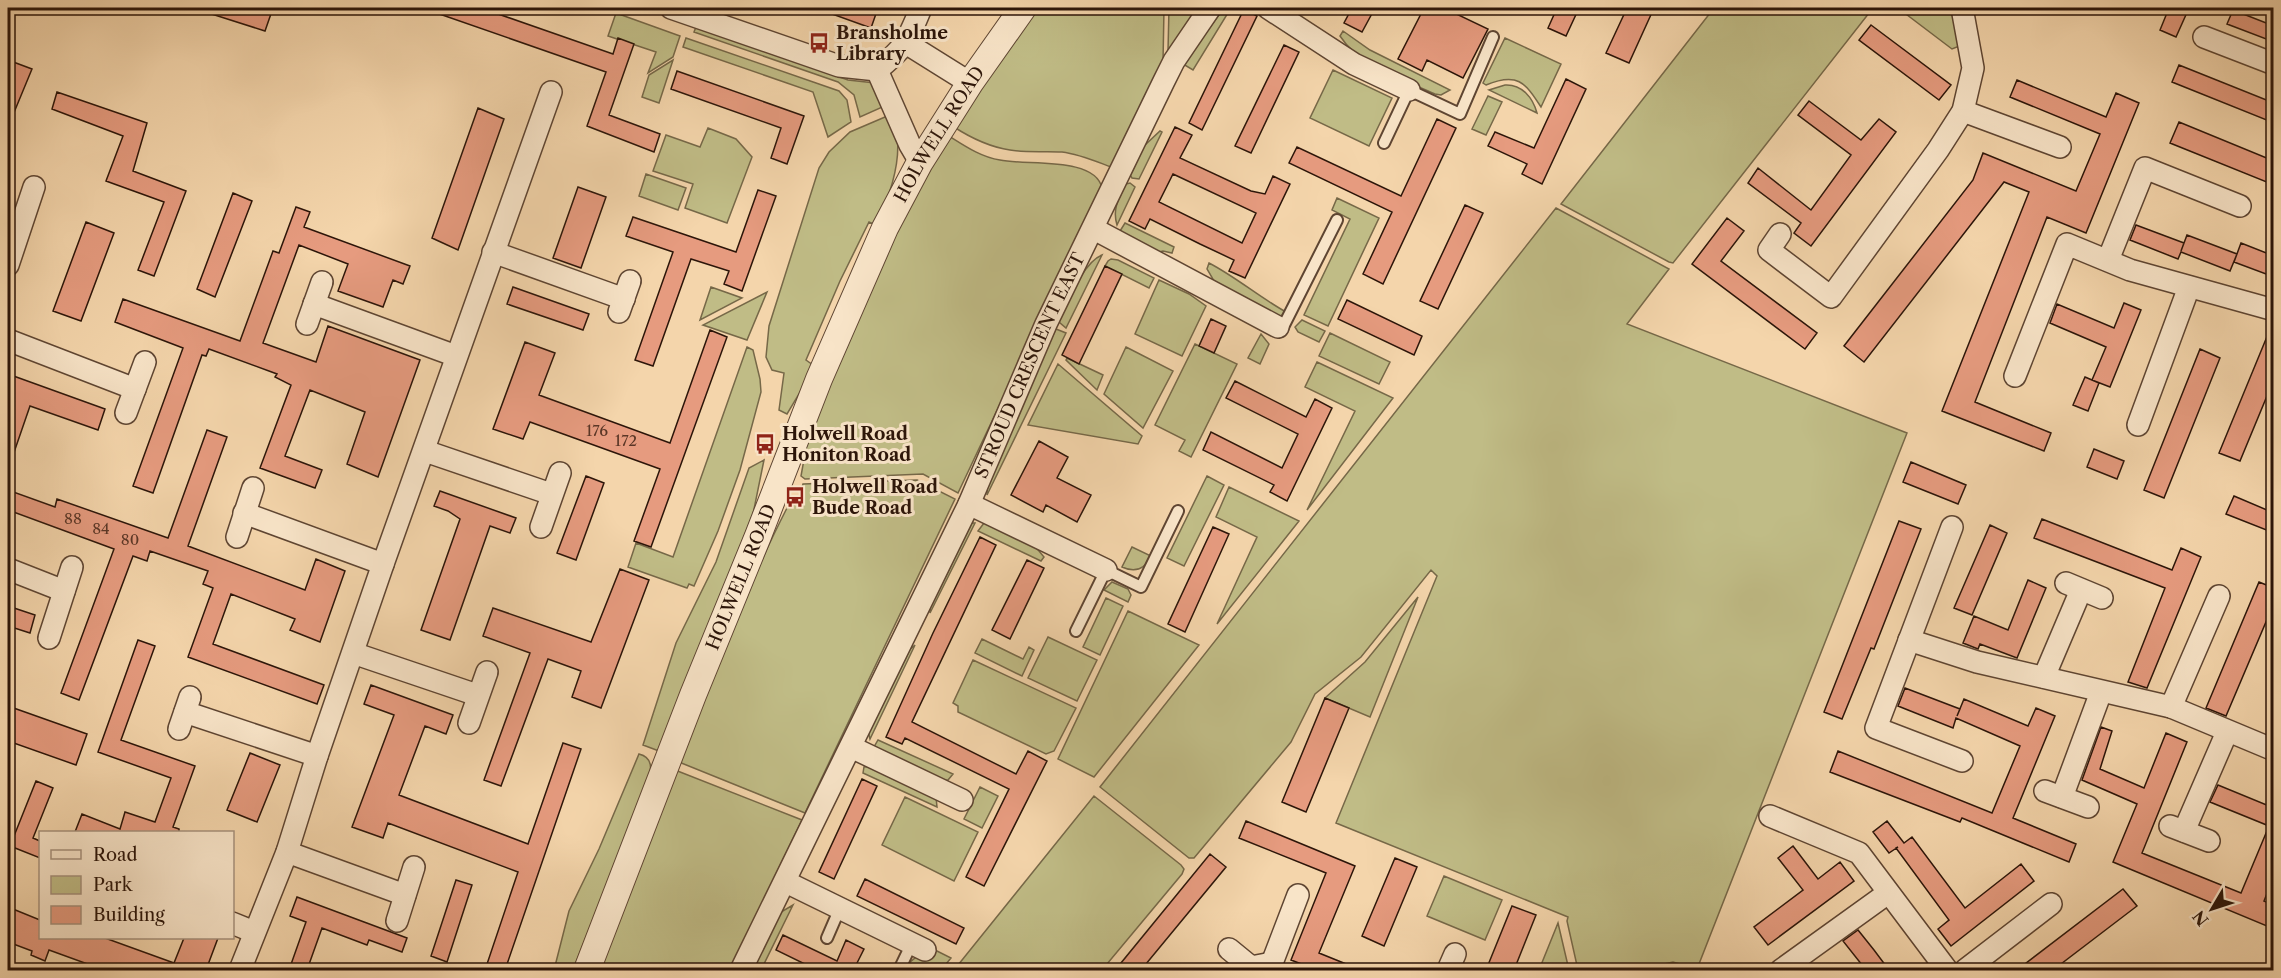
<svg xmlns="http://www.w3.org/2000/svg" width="2281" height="978" font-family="'Libre Caslon Text',serif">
	<rect width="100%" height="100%" fill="#f4d5ab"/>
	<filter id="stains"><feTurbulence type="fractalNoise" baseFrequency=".00333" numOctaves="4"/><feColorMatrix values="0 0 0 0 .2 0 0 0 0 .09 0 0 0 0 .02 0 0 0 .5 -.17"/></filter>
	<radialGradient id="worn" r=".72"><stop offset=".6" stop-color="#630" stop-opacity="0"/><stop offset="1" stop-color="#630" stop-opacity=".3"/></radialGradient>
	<path fill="#c0bc86" stroke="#766848" stroke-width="1.5" d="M 1033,8 L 1164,8 L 1163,62 L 1111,167 C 1095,161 1079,154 1062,152 C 1045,151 1027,153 1010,150 C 990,147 971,138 954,127 Z
		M 1169,8 L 1199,8 L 1168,51 Z
		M 1224,8 L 1231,8 L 1193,70 L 1183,64 Z
		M 1714,8 L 1873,8 L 1673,263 L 1669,262 L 1561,204 Z
		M 1898,8 L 1953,8 L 1962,45 L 1952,49 Z
		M 616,13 L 680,36 L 673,57 L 648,73 L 656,52 L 608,36 Z
		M 696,27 L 848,80 L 875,83 L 887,105 L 860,117 L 854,95 L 838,82 L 694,32 Z
		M 1343,31 L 1370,50 L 1450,90 L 1441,95 L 1435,94 C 1402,79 1360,67 1340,36 Z
		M 686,38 L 839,91 L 847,100 L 851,122 L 828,137 L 813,92 L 683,47 Z
		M 1505,38 L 1561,64 L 1541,107 C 1525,82 1517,72 1486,85 L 1483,83 Z
		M 673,60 L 659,103 L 642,97 L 649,75 Z
		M 1333,70 L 1392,98 L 1369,146 L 1310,118 Z
		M 1505,85 C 1522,84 1533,98 1537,113 L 1489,90 Z
		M 1488,96 L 1502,102 L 1486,135 L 1472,129 Z
		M 892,114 C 906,149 892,192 876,225 L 869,222 L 840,281 L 806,360 L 813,365 L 805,384 L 787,414 L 779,410 L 784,373 L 772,370 L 766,357 L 769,326 L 819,168 L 829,152 L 850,132 Z
		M 708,128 L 736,139 L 752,157 L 727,223 L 685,208 L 693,184 L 653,171 L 666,135 L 700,147 Z
		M 1160,131 L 1162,132 L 1139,179 L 1132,178 L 1130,175 L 1144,146 Z
		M 949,136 C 965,146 981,157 1000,160 C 1026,166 1095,156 1102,188 L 958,493 L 923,474 L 805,479 L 801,476 L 810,426 L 864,298 L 907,212 Z
		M 646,174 L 686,188 L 678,210 L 639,196 Z
		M 1130,183 L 1135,187 L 1117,225 C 1112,209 1119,198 1126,184 Z
		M 1337,198 L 1379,218 L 1328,326 L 1304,315 L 1350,219 L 1332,210 Z
		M 1556,208 L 1669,269 L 1627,324 L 1907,433 L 1697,969 L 1673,962 L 1637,970 L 1578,970 L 1567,921 L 1568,917 L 1336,823 L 1437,576 L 1431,570 L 1361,657 L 1315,694 L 1291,742 L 1194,858 L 1189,858 L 1100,787 Z
		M 1125,223 L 1174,247 L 1172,253 L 1163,251 L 1155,253 L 1120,231 Z
		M 1102,255 L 1066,328 L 1059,322 C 1068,303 1082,263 1102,255 Z
		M 1111,259 L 1118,260 L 1154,278 L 1149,288 L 1105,266 L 1108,261 Z
		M 1209,263 C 1236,277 1259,297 1286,312 L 1277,319 L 1214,281 L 1207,269 Z
		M 1159,280 L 1189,294 L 1206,306 L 1182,356 L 1135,334 Z
		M 711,287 L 742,298 L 700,320 Z
		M 767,292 L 747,340 L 703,325 Z
		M 1302,320 L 1325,331 L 1319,342 L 1298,332 L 1295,327 Z
		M 1056,329 L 1066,333 L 987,495 L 987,471 Z
		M 1330,333 L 1390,362 L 1379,384 L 1319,356 Z
		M 1261,334 L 1269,344 L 1260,364 L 1248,358 Z
		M 1195,344 L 1237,364 L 1191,457 L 1179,451 L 1185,440 L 1155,425 Z
		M 747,347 L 753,350 L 760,379 L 761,392 L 740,470 L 718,531 L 694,586 L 689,584 L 687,588 L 628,567 L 636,543 L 673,557 Z
		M 1126,347 L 1173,371 L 1143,428 L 1104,394 Z
		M 1067,358 L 1103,375 L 1097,390 L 1066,360 Z
		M 1317,362 L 1393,398 L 1307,510 L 1355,411 L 1305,387 Z
		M 1058,364 L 1142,436 L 1138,444 L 1028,425 Z
		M 764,460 L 753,514 L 659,751 L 643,745 L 676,643 L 716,562 L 749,468 Z
		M 1207,476 L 1224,485 L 1184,566 L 1167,558 Z
		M 917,480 L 955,499 L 805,813 L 679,762 C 713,677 745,590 787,508 C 799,506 800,494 803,484 Z
		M 1229,487 L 1299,521 L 1217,624 L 1257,537 L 1216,517 Z
		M 968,523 L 975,523 L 930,613 L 930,604 Z
		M 984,523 L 991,524 L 1034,545 L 1044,557 L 1041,561 L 978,531 Z
		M 1132,547 L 1151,556 C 1145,569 1135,573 1122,567 Z
		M 1112,582 L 1128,589 L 1131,595 L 1128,602 L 1104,590 Z
		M 1418,597 L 1370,717 L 1325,698 L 1365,662 Z
		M 1106,598 L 1123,606 L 1100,655 L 1083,647 Z
		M 1128,611 L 1199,645 L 1094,777 L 1058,759 Z
		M 1048,637 L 1097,660 L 1077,701 L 1028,678 Z
		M 982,639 L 1023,659 L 1029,647 L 1034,650 L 1022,676 L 975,653 Z
		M 915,645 L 870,739 L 868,731 L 909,650 Z
		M 973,660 L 1076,708 L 1054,751 L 1046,754 L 958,712 L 958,706 L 953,703 Z
		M 878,740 L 953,774 L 948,780 L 940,782 L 874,747 Z
		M 639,754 C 659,759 648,780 643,794 L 573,970 L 554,970 L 569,911 L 599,849 Z
		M 871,766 L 936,797 L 937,807 L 863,773 L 864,767 Z
		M 675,770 L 802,820 L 730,970 L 597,970 Z
		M 980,787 L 998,796 L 982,828 L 964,819 Z
		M 1094,796 L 1181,865 L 1184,869 L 1182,874 L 1102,970 L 954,970 Z
		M 905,797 L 978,832 L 954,881 L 882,845 Z
		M 1444,876 L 1502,900 L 1485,940 L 1427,916 Z
		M 793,905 L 761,970 L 758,970 L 756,959 L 781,912 Z
		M 1558,923 L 1569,970 L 1539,970 Z
		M 933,949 L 951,958 L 941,970 L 903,970 C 911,958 920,955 933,949 Z"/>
	<path fill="#e69b7f" stroke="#2c1509" stroke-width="1.5" fill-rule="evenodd" d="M 202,8 L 273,8 L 265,31 L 202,11 Z
		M 429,8 L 481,8 L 613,54 L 618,38 L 634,44 L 609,115 L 660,134 L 654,152 L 587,126 L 606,72 L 428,10 Z
		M 821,8 L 878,8 L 871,28 L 821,10 Z
		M 1352,8 L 1375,8 L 1362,32 L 1344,23 Z
		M 1424,8 L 1444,8 L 1488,29 L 1463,78 L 1427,60 L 1422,71 L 1398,59 Z
		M 1557,8 L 1579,8 L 1566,36 L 1548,28 Z
		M 1627,8 L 1654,8 L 1629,63 L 1606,53 Z
		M 2169,8 L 2189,8 L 2176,37 L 2160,30 Z
		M 1244,9 L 1257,16 L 1202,130 L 1189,123 Z
		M 2233,10 L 2274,26 L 2274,42 L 2227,24 Z
		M 1871,25 L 1951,85 L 1939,100 L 1859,40 Z
		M 1284,45 L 1299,52 L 1251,153 L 1235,146 Z
		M 8,60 L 32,69 L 8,127 Z
		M 2179,65 L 2274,103 L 2274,123 L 2172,82 Z
		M 677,71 L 804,116 L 787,164 L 771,158 L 781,128 L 671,89 Z
		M 1566,79 L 1586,89 L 1542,184 L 1522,174 L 1527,164 L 1488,146 L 1495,132 L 1534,148 Z
		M 2017,80 L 2106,117 L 2116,93 L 2139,103 L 2086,233 L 2047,217 L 1975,402 L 2051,433 L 2044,451 L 1942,411 L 2029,192 L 2004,182 L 1864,362 L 1844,346 L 1973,180 L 1983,153 L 2076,191 L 2100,134 L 2010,97 Z
		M 57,92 L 147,123 L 133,171 L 186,191 L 154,276 L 138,270 L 164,202 L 106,181 L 123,136 L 52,109 Z
		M 1809,101 L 1861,140 L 1879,119 L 1896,132 L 1811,246 L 1794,233 L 1801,223 L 1748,183 L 1758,168 L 1811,210 L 1851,155 L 1798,115 Z
		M 478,108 L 504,119 L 458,250 L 432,238 Z
		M 1437,119 L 1456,128 L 1383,284 L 1363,274 L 1392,212 L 1289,163 L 1297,147 L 1401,196 Z
		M 2179,122 L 2274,161 L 2274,185 L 2170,143 Z
		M 1175,127 L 1192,135 L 1180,158 L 1251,191 L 1265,194 L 1273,176 L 1290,184 L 1245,278 L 1229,271 L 1234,260 L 1200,244 L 1150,219 L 1145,229 L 1129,221 ZM 1173,174 L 1256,213 L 1242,243 L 1159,202 Z
		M 578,187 L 606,197 L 581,268 L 553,258 Z
		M 758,190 L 776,196 L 742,291 L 724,284 L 729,271 L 691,259 L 653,366 L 635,360 L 673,252 L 626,236 L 633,217 L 736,252 Z
		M 233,193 L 252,201 L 215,297 L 197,289 Z
		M 1465,205 L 1483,213 L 1438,309 L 1420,301 Z
		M 296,207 L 310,212 L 304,227 L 410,266 L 403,284 L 393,280 L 383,307 L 338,291 L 348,264 L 299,245 L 263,343 L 316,362 L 328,326 L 420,360 L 378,477 L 347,464 L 365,412 L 310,390 L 285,456 L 322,470 L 315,488 L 260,468 L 291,385 L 275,377 L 277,374 L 209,349 L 206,356 L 202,355 L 153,493 L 133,486 L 183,348 L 115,322 L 123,299 L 240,341 L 273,251 L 279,253 Z
		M 1727,218 L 1744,231 L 1721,261 L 1817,333 L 1805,349 L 1692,264 Z
		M 86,222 L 114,233 L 81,321 L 53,311 Z
		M 2136,225 L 2184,243 L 2181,251 L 2187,235 L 2237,254 L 2230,271 L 2181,252 L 2178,259 L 2130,240 Z
		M 2241,243 L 2274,256 L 2274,277 L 2234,262 Z
		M 1105,266 L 1122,274 L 1079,364 L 1062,355 Z
		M 513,287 L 589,314 L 583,330 L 507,304 Z
		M 1347,300 L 1422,336 L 1414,355 L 1338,319 Z
		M 2124,303 L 2141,310 L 2110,387 L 2092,380 L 2106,347 L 2050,323 L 2057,304 L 2114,328 Z
		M 1211,319 L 1226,326 L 1214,353 L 1199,346 Z
		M 2273,322 L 2274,379 L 2240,461 L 2219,453 Z
		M 710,330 L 727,337 L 651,547 L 634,541 L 660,469 L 530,422 L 523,439 L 493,429 L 525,342 L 555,353 L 539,395 L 670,443 Z
		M 2200,349 L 2220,358 L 2164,498 L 2144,490 Z
		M 8,374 L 105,409 L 98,430 L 30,406 L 10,464 L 8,463 Z
		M 2085,377 L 2099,383 L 2088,411 L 2073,405 Z
		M 1235,381 L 1306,417 L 1315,399 L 1332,408 L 1287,501 L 1270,492 L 1274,485 L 1203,450 L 1211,432 L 1282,468 L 1298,434 L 1226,398 Z
		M 207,430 L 227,437 L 188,546 L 305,590 L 316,559 L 345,571 L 320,642 L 290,630 L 295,619 L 231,594 L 213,644 L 324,685 L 317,704 L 188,657 L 213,588 L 203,584 L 208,571 L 150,551 L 147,561 L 133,556 L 79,700 L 61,693 L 114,549 L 8,510 L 8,490 L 55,507 L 57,499 L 168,538 Z
		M 1039,441 L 1068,457 L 1057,478 L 1091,495 L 1077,522 L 1046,505 L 1043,512 L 1011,495 Z
		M 2094,449 L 2124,461 L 2117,479 L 2087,467 Z
		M 1911,462 L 1966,485 L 1958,504 L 1903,482 Z
		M 586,476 L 604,483 L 576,560 L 557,553 Z
		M 440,491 L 516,518 L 510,533 L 490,526 L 450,640 L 421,630 L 460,519 L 448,511 L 434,506 Z
		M 2234,496 L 2274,513 L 2274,533 L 2226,514 Z
		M 2042,519 L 2172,570 L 2181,548 L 2201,557 L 2147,688 L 2128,682 L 2165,588 L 2034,538 Z
		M 1899,521 L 1921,529 L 1874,649 L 1871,648 L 1842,719 L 1824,712 Z
		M 1990,525 L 2007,533 L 1972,615 L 1954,608 Z
		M 1213,527 L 1229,534 L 1185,632 L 1168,624 Z
		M 980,537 L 996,545 L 912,722 L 1016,774 L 1028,751 L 1047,761 L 984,886 L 966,877 L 1009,789 L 905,738 L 902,744 L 886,737 L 933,633 Z
		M 1027,560 L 1044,568 L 1010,639 L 992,630 Z
		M 620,569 L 649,580 L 601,708 L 572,697 L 581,671 L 548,659 L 501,786 L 484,780 L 530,653 L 483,636 L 493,608 L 591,642 Z
		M 2028,580 L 2046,588 L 2017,658 L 1980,644 L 1978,649 L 1963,643 L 1974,616 L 2008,630 Z
		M 2259,582 L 2274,588 L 2274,603 L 2226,716 L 2206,708 Z
		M 8,606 L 35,615 L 30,633 L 8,626 Z
		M 138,640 L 155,646 L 121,740 L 195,766 L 173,827 L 179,829 L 179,832 L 75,832 L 82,814 L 120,829 L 125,812 L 155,822 L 171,778 L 98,752 Z
		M 371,685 L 453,715 L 446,734 L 425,726 L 399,795 L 528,844 L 563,743 L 581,749 L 505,970 L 485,970 L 518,872 L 388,823 L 383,838 L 352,827 L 394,715 L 364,704 Z
		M 1905,688 L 1960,709 L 1957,716 L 1964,699 L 2028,726 L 2036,708 L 2055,716 L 2013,818 L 2076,844 L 2069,862 L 1962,818 L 1960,822 L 1830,772 L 1838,751 L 1992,813 L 2020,746 L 1956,718 L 1953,728 L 1898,706 Z
		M 1325,698 L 1349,708 L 1306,812 L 1282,802 Z
		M 8,706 L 87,734 L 76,765 L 8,741 Z
		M 2101,727 L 2112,731 L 2100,769 L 2144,788 L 2166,733 L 2187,742 L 2142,853 L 2241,893 L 2269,826 L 2210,802 L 2218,785 L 2274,808 L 2274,876 L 2264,901 L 2274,905 L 2274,929 L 2113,862 L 2137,804 L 2082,780 Z
		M 250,753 L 280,765 L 257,822 L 227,810 Z
		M 862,779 L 877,786 L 834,879 L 819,872 Z
		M 36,781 L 53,788 L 33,838 L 40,841 L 40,858 L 10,846 Z
		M 1246,821 L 1355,866 L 1319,953 L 1361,970 L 1317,970 L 1291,960 L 1326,873 L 1239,838 Z
		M 1887,821 L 1904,843 L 1912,837 L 1965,908 L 2021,864 L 2034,881 L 1951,946 L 1938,929 L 1949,920 L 1896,848 L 1898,847 L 1889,853 L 1873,832 Z
		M 1793,846 L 1818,879 L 1840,862 L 1854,881 L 1768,945 L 1754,927 L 1803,890 L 1778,858 Z
		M 1210,854 L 1226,867 L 1141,970 L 1130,970 L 1121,963 Z
		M 1395,858 L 1417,867 L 1384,946 L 1362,936 Z
		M 865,879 L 964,928 L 956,944 L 857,896 Z
		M 456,880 L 472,885 L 447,962 L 431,956 Z
		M 2123,889 L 2137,906 L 2053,970 L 2017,970 Z
		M 297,897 L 407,938 L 402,952 L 369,940 L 367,945 L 322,928 L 307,970 L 289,970 L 306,922 L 290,916 Z
		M 1512,906 L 1536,915 L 1514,970 L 1486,970 Z
		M 8,907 L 40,920 L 40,938 L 105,938 L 174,963 L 184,938 L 218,938 L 206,970 L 104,970 L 49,950 L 45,961 L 31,955 L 32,951 L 8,942 Z
		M 1858,930 L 1874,950 L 1889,970 L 1866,970 L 1843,941 Z
		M 783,935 L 837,961 L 846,940 L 864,949 L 854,969 L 857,970 L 817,970 L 776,950 Z"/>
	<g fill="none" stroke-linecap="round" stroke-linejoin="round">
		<g stroke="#5e4532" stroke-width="14">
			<path id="service" d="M 1384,143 L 1409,90 L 1460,114 L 1493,37
				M 1282,329 L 1337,220
				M 1076,631 L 1106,570 L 1141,587 L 1178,511
				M 827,938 L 840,908
				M 899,970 L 912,943"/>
		</g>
		<g stroke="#5e4532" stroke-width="24">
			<g id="minor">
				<path d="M 671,8 L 839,66 L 877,70 C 906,47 907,41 921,8"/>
				<path d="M 1268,8 L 1354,64 L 1409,90"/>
				<path d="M 2204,37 L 2274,64"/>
				<path d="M 906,43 L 970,83"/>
				<path d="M 877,70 L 910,145 L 920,162"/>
				<path d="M 1963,111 L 2060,147"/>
				<path d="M 1094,229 L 1278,327"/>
				<path d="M 1780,234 L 1769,250 L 1831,297 L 1938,150 L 1963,111 L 1973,68 L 1962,8"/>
				<path d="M 493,252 L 624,299"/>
				<path d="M 2108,260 L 2145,168 L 2240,206"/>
				<path d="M 8,265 L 34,187"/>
				<path d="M 314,304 L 456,356"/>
				<path d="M 619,312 L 630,281"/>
				<path d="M 307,324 L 322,282"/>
				<path d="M 8,340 L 135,389"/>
				<path d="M 2015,376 L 2067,244 L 2130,270 L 2274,310"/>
				<path d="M 126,413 L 145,362"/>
				<path d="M 2138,425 L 2189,287"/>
				<path d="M 425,451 L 551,494"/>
				<path d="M 969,504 L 1106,570"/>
				<path d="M 244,513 L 383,564"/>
				<path d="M 541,527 L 560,473"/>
				<path d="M 1952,527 L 1876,728 L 1962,761"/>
				<path d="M 237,537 L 253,488"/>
				<path d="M 8,569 L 64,591"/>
				<path d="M 2066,583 L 2102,598"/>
				<path d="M 49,638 L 72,567"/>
				<path d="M 1909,640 L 1977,662 L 2171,707 L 2274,750"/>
				<path d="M 353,653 L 477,695"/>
				<path d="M 2044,677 L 2081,590"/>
				<path d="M 2171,707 L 2219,596"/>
				<path d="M 185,712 L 317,756"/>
				<path d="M 469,723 L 487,672"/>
				<path d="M 179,729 L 190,697"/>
				<path d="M 851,747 L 962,800"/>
				<path d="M 2045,791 L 2088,807"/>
				<path d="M 2062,797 L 2101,692"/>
				<path d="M 1770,816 L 1859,853 L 1947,970"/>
				<path d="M 2170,826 L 2209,841"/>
				<path d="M 2184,831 L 2227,732"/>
				<path d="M 287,852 L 405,895"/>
				<path d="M 786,882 L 925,950"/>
				<path d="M 397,921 L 414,867"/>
				<path d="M 232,923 L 254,932"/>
				<path d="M 1229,949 L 1251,967 L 1272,963"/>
				<path d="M 240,970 L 287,852 L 317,756 L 383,564 L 551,92"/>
				<path id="s1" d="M 741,970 L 969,504 L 1046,324 L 1164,81 L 1174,61 L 1210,8"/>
				<path d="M 1274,970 L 1272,963 L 1298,895"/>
				<path d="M 1448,970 L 1455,954"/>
				<path d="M 1781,970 L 1888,893"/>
				<path d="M 1965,970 L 2051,904"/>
			</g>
		</g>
		<g stroke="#5e4532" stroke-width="28">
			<g id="tertiary">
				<path id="s2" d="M 587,970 L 693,695 L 758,536 L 819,379 L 885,228 L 920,162 L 970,83 L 1023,8"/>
			</g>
		</g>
		<use href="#service" stroke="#f8e4c8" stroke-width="10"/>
		<use href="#minor" stroke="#f8e4c8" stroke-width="21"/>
		<use href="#tertiary" stroke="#f8e4c8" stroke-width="26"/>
	</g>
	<defs>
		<g id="bus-bare" transform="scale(1.62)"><path d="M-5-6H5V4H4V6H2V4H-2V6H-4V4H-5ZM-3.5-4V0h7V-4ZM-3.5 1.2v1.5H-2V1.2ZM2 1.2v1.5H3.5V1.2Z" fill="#8f2418" stroke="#f8e4c8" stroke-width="2.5" paint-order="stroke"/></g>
	</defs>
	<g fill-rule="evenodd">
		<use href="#bus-bare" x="819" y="43"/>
		<use href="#bus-bare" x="765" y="444"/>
		<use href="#bus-bare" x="795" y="497"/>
	</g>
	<g text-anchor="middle" stroke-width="6" stroke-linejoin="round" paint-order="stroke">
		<g font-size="15" fill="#5a3626">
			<text x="597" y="436">176</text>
			<text x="626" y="446">172</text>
			<text x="73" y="524">88</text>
			<text x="101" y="534">84</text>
			<text x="130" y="545">80</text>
		</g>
		<g font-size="18" font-weight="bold" fill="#2c1509" stroke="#f8e4c8" text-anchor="start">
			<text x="836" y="39">Bransholme<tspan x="836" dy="21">Library</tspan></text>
			<text x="782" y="440">Holwell Road<tspan x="782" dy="21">Honiton Road</tspan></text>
			<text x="812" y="493">Holwell Road<tspan x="812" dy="21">Bude Road</tspan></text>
		</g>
		<g font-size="18" fill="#2c1509" stroke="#f8e4c8">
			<text dy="6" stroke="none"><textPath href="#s2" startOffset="908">HOLWELL ROAD</textPath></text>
			<text dy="6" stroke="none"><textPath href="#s1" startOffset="670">STROUD CRESCENT EAST</textPath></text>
			<text dy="6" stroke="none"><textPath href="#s2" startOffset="422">HOLWELL ROAD</textPath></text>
		</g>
	</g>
	<rect width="2281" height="978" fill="none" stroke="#f4d5ab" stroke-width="30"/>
	<rect x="9" y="9" width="2263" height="960" fill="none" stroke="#2c1509" stroke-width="3"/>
	<rect x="15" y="15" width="2251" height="948" fill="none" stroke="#2c1509" stroke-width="1.5"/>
	<rect x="39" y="831" width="195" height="108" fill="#f8e4c8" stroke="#a6917c" stroke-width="1.5"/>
	<rect x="51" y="850" width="30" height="9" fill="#f8e4c8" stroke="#a6917c" stroke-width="1.5"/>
	<text x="93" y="861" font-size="18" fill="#2c1509">Road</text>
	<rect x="51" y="876" width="30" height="18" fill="#c0bc86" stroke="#a6917c" stroke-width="1.5"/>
	<text x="93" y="891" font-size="18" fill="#2c1509">Park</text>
	<rect x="51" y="906" width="30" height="18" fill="#e69b7f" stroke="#a6917c" stroke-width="1.5"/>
	<text x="93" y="921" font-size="18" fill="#2c1509">Building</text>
	<g transform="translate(2212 909) rotate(231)" stroke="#f8e4c8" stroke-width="4.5" paint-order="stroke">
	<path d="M0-4.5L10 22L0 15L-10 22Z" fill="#2c1509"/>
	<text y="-9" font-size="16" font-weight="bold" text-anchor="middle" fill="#2c1509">N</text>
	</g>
	<rect width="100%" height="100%" filter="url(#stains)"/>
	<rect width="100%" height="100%" fill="url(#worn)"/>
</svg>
